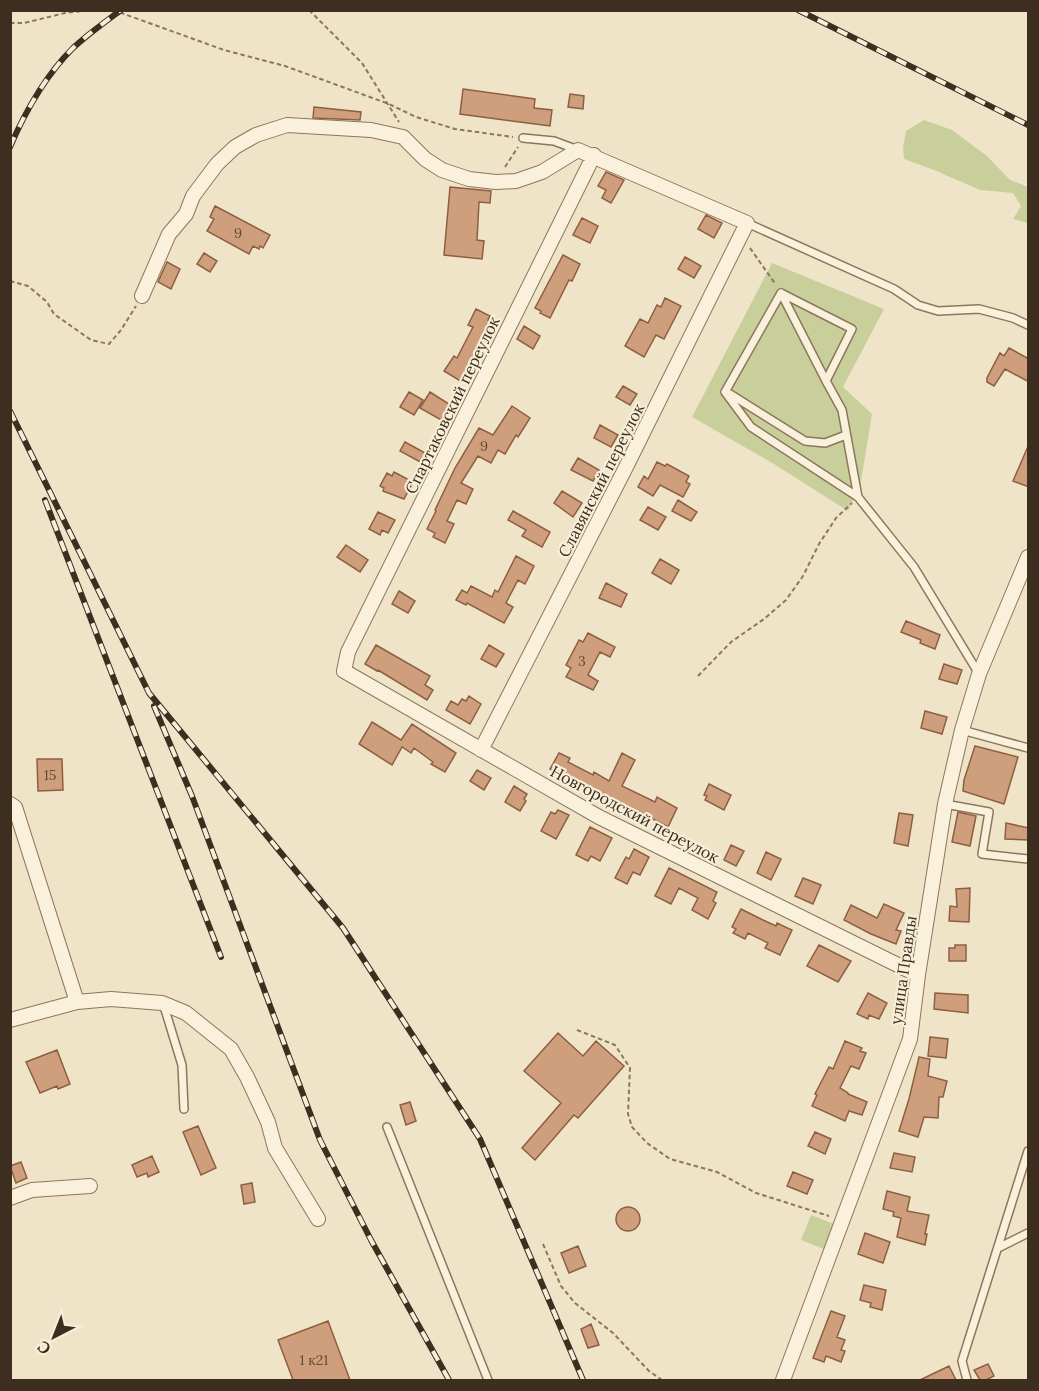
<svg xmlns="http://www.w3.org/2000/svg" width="1039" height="1391" font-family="Lora,serif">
	<rect width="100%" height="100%" fill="#f0e4c8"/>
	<path fill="#c9cf9b" d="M 924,120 L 952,130 L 987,156 L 1010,180 L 1028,187 L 1028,223 L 1013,219 L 1021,206 L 1013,193 L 980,190 L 934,170 L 904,159 L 903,147 L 906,131 Z
		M 772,263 L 884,309 L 843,387 L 872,414 L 861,481 L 848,511 L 774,464 L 692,417 Z
		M 811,1215 L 834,1224 L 824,1249 L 801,1240 Z"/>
	<path fill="#cf9f7d" stroke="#8d5f41" stroke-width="1.5" d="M 463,89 L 535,99 L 534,108 L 552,110 L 550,126 L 460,114 Z
		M 570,94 L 584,96 L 583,109 L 568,107 Z
		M 314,107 L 361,112 L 360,120 L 313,118 Z
		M 606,172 L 624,180 L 611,203 L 602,198 L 606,190 L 598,186 Z
		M 450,187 L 491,191 L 490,203 L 479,202 L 477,240 L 484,241 L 482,259 L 444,255 Z
		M 215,206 L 270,235 L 263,248 L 260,246 L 259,249 L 253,246 L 249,254 L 207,231 L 214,219 L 210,217 Z
		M 706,215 L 722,223 L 714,238 L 698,229 Z
		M 582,218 L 598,226 L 590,243 L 573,235 Z
		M 204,253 L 217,261 L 210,272 L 197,264 Z
		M 563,255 L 580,264 L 572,281 L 569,280 L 550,318 L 540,313 L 541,311 L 535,308 Z
		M 685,257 L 701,266 L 694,278 L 678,269 Z
		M 167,262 L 180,269 L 171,289 L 158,282 Z
		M 665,298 L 681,306 L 664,339 L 656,335 L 644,357 L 625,346 L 640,319 L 648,323 L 657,305 L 661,307 Z
		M 476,309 L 490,316 L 488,320 L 494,323 L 474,362 L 462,382 L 444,371 L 454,356 L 457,358 L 473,327 L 468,325 Z
		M 524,326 L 540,336 L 533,349 L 517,339 Z
		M 1009,348 L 1029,359 L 1029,382 L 1005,369 L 994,386 L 987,382 L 987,378 L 1000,353 L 1004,356 Z
		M 623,386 L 637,394 L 630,405 L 616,397 Z
		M 409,392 L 423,400 L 414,415 L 400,407 Z
		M 430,392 L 452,406 L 443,421 L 420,408 Z
		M 512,406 L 530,418 L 518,437 L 516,435 L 505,454 L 498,450 L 491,463 L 478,456 L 461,483 L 473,489 L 466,504 L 457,500 L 447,521 L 454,524 L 445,543 L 433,537 L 435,533 L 427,529 L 436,511 L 435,510 L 455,468 L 479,428 L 493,435 Z
		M 600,425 L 618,435 L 611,447 L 594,438 Z
		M 405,442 L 427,454 L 422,463 L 400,451 Z
		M 1029,444 L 1029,487 L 1013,481 Z
		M 578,458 L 599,470 L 593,481 L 571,470 Z
		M 657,462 L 665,466 L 667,464 L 689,476 L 686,482 L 690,484 L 683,497 L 660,485 L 653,496 L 638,487 L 644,476 L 648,479 Z
		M 394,472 L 413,482 L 404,499 L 383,491 L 384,488 L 380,486 L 387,473 L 392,476 Z
		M 562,491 L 582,503 L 573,517 L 554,503 Z
		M 678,500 L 697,512 L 691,521 L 672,511 Z
		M 648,507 L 666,517 L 658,530 L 640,520 Z
		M 513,511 L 550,532 L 542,547 L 522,536 L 526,530 L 508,520 Z
		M 378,512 L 395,520 L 388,533 L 382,530 L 380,535 L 369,529 Z
		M 346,545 L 368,560 L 360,572 L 337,557 Z
		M 516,556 L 534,566 L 525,584 L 518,580 L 506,603 L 513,607 L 504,623 L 467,603 L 466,605 L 456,600 L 462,590 L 467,593 L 471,586 L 492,597 L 495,590 L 498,592 Z
		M 660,559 L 679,570 L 671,584 L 652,573 Z
		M 606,583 L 627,594 L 621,607 L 599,598 Z
		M 399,591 L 415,601 L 408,613 L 392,604 Z
		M 906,621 L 940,635 L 935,649 L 920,643 L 921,640 L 901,632 Z
		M 588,633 L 615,647 L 610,657 L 600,652 L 588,675 L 598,681 L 593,690 L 566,677 L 571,668 L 566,665 L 579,640 L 583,642 Z
		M 376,645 L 430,676 L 425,685 L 433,690 L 427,700 L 378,670 L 377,671 L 365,664 Z
		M 489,645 L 504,654 L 496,667 L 481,659 Z
		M 944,664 L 962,670 L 957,684 L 939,679 Z
		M 469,696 L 481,704 L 470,724 L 446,710 L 451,701 L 458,705 L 462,699 L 466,701 Z
		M 925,711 L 947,717 L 942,734 L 921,728 Z
		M 372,722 L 401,740 L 412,724 L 456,753 L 445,772 L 431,764 L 433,762 L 414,748 L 411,753 L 402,747 L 392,765 L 359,744 Z
		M 975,746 L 1018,757 L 1004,804 L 963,791 L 964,780 Z
		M 559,753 L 570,758 L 568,762 L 593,775 L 594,772 L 609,781 L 622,753 L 635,760 L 622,786 L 655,802 L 657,797 L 677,808 L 668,827 L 639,812 L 637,815 L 622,808 L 550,769 Z
		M 37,759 L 62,759 L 63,790 L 38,791 Z
		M 477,770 L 491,778 L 484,790 L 470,781 Z
		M 709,784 L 731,795 L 724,810 L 705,800 L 707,796 L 704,795 Z
		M 514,786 L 527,794 L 524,799 L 526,801 L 520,811 L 505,802 Z
		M 558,810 L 569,815 L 556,839 L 541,831 L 551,812 L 555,814 Z
		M 958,812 L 976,816 L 970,846 L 952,842 Z
		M 899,813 L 913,815 L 908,846 L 894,843 Z
		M 1006,823 L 1029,828 L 1029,840 L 1005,839 Z
		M 590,827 L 612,838 L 600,861 L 591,856 L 588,861 L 576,855 Z
		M 731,845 L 744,851 L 736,866 L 724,860 Z
		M 634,849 L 649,857 L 640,875 L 633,872 L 627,884 L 615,878 L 626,857 L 629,859 Z
		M 766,852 L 781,859 L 771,880 L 757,873 Z
		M 669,868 L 717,892 L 713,901 L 716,903 L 708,919 L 692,910 L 698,898 L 679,888 L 671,904 L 655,896 Z
		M 803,878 L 821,885 L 813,904 L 795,896 Z
		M 970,888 L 969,922 L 949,921 L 950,906 L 957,907 L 956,889 Z
		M 884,904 L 904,913 L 896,930 L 901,931 L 896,944 L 871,934 L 844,920 L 851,905 L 877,918 Z
		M 741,909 L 763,920 L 776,926 L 777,923 L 792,930 L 780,955 L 765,948 L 768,943 L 748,933 L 745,939 L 733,933 L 736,929 L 732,927 Z
		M 819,945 L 851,961 L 838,982 L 807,966 Z
		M 955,945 L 966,945 L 966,961 L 949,961 L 949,948 L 955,948 Z
		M 868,993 L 887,1003 L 879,1019 L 869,1015 L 868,1019 L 857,1014 Z
		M 935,993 L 968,995 L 968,1013 L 934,1009 Z
		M 558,1033 L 583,1056 L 596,1041 L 624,1066 L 578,1118 L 574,1115 L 535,1160 L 522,1148 L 561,1103 L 524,1071 Z
		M 930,1037 L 948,1039 L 946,1058 L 928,1056 Z
		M 845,1041 L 862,1048 L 860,1051 L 866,1053 L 859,1069 L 851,1066 L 840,1088 L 848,1093 L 848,1094 L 867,1102 L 862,1115 L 849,1111 L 845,1121 L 812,1106 L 817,1095 L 815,1094 L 829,1067 L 833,1069 Z
		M 57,1050 L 70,1084 L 58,1089 L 57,1086 L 40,1093 L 26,1062 Z
		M 919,1057 L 930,1059 L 928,1076 L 947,1081 L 943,1097 L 939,1097 L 938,1118 L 924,1117 L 918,1137 L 899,1131 L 909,1099 Z
		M 410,1102 L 416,1121 L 406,1125 L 400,1105 Z
		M 198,1126 L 216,1168 L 201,1175 L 183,1132 Z
		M 815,1132 L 831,1139 L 825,1154 L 808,1146 Z
		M 894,1153 L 915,1157 L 912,1172 L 890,1168 Z
		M 152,1156 L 159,1172 L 148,1177 L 147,1173 L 137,1177 L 132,1165 Z
		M 21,1162 L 27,1178 L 16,1183 L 10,1166 Z
		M 793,1172 L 813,1180 L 807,1194 L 787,1186 Z
		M 252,1183 L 255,1202 L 244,1204 L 241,1185 Z
		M 887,1191 L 910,1197 L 907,1211 L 929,1215 L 925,1234 L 927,1234 L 925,1245 L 897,1237 L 901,1218 L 893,1216 L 894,1212 L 883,1209 Z
		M616 1219a12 12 0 1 1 24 0a12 12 0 1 1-24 0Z
		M 865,1233 L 890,1242 L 883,1263 L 858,1254 Z
		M 578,1246 L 586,1266 L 569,1273 L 561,1253 Z
		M 864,1285 L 886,1290 L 882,1310 L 870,1307 L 871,1303 L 860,1300 Z
		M 831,1311 L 845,1316 L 837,1337 L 845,1340 L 841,1350 L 845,1351 L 841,1362 L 826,1356 L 824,1362 L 813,1358 Z
		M 328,1321 L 350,1380 L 293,1380 L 278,1340 Z
		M 591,1324 L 599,1345 L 588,1348 L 581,1329 Z
		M 988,1364 L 994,1376 L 986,1380 L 980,1380 L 974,1370 Z
		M 949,1366 L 956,1380 L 920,1380 Z"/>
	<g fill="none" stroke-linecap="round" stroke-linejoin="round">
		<g stroke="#8d765c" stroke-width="10">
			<path id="lane" d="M 523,138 L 554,141 L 578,150
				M 747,223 L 894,289 L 918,305 L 938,311 L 979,309 L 1013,318 L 1028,325
				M 781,293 L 826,381
				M 725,392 L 751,427 L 858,497 L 914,567 L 979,674
				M 725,392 L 781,293 L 852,329 L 826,381 L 842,410 L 858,497
				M 730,394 L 805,441 L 825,443 L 846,435
				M 962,730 L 1028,748
				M 945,804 L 989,812 L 982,854 L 1028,859
				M 163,1003 L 182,1065 L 184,1109
				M 387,1127 L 488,1380
				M 998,1248 L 1028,1233
				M 967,1380 L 962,1361 L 1028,1151"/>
		</g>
		<g stroke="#8d765c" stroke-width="16">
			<path id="street" d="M 594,155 L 348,652 L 344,671 L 599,817 L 918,975
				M 142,296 L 169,234 L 186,214 L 193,196 L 217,164 L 235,147 L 256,135 L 287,125 L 371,130 L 403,137 L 425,159 L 442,170 L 469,179 L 496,182 L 516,181 L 542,172 L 578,150 L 747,223 L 625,469 L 481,750
				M 10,804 L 15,807 L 77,1002
				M 10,1020 L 77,1002 L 111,999 L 162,1003 L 186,1013 L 231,1049 L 247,1077 L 268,1122 L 275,1148 L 318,1219
				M 10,1198 L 32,1190 L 90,1186
				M 783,1380 L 910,1039 L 918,975 L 945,804 L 962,730 L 979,674 L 1028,557"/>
		</g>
		<path stroke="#8d765c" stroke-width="2" stroke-dasharray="4.5 3" stroke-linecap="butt" d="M 113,10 L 224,50 L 285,66 L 389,104 L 416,117 L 455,129 L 513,137
			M 309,10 L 362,63 L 399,122
			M 10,23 L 24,23 L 65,13 L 93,10
			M 505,167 L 518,147
			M 750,248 L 776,285
			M 10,281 L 28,286 L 47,302 L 54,314 L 91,340 L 109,344 L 121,330 L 136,306
			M 698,676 L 731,642 L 764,619 L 786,600 L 803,576 L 819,544 L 836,518 L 852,503
			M 577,1030 L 615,1045 L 630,1068 L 628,1114 L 632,1127 L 647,1143 L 670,1159 L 717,1172 L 756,1193 L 829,1216
			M 543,1244 L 561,1286 L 575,1303 L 613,1333 L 649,1371 L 662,1380"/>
		<use href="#lane" stroke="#faf1dc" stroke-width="7"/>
		<use href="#street" stroke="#faf1dc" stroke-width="14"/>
		<g stroke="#3d2e20" stroke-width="6">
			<path id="rail" d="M 798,10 L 1028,125
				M 10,147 C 25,112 46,75 73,48 C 88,34 105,22 121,10
				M 10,411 L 149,693 L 343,928 L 480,1139 L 583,1380
				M 45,500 L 221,957
				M 154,706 L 192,796 L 320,1140 L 371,1240 L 449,1380"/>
		</g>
		<use href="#rail" stroke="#f7eed8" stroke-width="4" stroke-dasharray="11" stroke-linecap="butt"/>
	</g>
	<g text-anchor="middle" stroke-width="4.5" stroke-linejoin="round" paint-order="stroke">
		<g font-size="14" fill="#624a37">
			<text x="238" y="238">9</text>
			<text x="484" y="451">9</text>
			<text x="582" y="666">3</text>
			<text x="50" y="780">15</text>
			<text x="314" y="1365">1 к21</text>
		</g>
		<g font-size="16" fill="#3d2e20" stroke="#f7eed8">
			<text transform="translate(452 405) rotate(-64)" y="6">Спартаковский переулок</text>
			<text transform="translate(601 480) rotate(-63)" y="6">Славянский переулок</text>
			<text transform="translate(635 814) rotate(28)" y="6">Новгородский переулок</text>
			<text transform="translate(903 970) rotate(-82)" y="6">улица Правды</text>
		</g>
	</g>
	<rect width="1039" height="1391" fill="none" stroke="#3d2e20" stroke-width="24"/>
	<g transform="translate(54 1337) rotate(222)" stroke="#f7eed8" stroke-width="4.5" paint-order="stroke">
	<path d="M0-4.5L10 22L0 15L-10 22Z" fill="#3d2e20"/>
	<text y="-9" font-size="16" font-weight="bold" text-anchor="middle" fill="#3d2e20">С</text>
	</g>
</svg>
